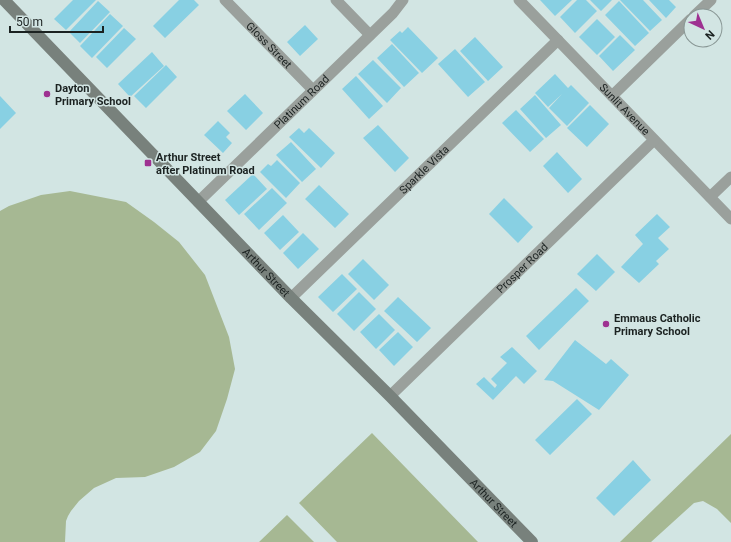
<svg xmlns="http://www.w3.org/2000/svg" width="731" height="542" font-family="Roboto,sans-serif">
	<rect width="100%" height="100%" fill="#d2e5e3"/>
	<path fill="#a6b893" d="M 70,191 L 126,202 L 154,222 L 179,242 L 205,275 L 229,337 L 235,369 L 227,399 L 216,431 L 200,452 L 174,467 L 145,477 L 116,478 L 94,488 L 79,501 L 71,511 L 68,516 L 66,521 L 65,542 L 0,542 L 0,211 L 9,206 L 41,195 Z
		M 372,433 L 478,542 L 337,542 L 299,503 Z
		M 731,434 L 731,523 L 717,509 L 703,501 L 694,503 L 651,542 L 620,542 Z
		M 287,515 L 314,542 L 259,542 Z"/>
	<path fill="#88d0e3" d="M 73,0 L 96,0 L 66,30 L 54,19 Z
		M 179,0 L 194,0 L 199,5 L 165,38 L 153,26 Z
		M 540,0 L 572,0 L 555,16 Z
		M 577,0 L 586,0 L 597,11 L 575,33 L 560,17 Z
		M 590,0 L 612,0 L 601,11 Z
		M 620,0 L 643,0 L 662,20 L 650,31 Z
		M 649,0 L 669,0 L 676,7 L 666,18 Z
		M 98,1 L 110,12 L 80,43 L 69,32 Z
		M 619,1 L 649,33 L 635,46 L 605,15 Z
		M 110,14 L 123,26 L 92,58 L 80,46 Z
		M 597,19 L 615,37 L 597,55 L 579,37 Z
		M 305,25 L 318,39 L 300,56 L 287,42 Z
		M 408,27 L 438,58 L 422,73 L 390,40 L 400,31 L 402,33 Z
		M 124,28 L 136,39 L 107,68 L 96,57 Z
		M 620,35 L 635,50 L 613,71 L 599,56 Z
		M 475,37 L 503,67 L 488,81 L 460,51 Z
		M 392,44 L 419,73 L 404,87 L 377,58 Z
		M 455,49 L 485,82 L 468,97 L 438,64 Z
		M 152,52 L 164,66 L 130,97 L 118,84 Z
		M 373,60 L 401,88 L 387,103 L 358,74 Z
		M 166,65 L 177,77 L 146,108 L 134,96 Z
		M 555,74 L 568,88 L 571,85 L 589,103 L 567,126 L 549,108 L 562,94 L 548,107 L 535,93 Z
		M 356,76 L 383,106 L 369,119 L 342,89 Z
		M 245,94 L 263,113 L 246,130 L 227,111 Z
		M 535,95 L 561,125 L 546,138 L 520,109 Z
		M 0,96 L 16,113 L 0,129 Z
		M 590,105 L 609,124 L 587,147 L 567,128 Z
		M 516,110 L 544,139 L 530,152 L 502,123 Z
		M 218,121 L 230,133 L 226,137 L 232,143 L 223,153 L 204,135 Z
		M 378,125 L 409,158 L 395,172 L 363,138 Z
		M 299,128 L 304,133 L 309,128 L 335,153 L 321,168 L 289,137 Z
		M 291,142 L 316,169 L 302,182 L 276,155 Z
		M 557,152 L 582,179 L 568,193 L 543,166 Z
		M 277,160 L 300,183 L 286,198 L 260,172 L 268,164 L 271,166 Z
		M 253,174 L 267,189 L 239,215 L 225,200 Z
		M 319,185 L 349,214 L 335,228 L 305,199 Z
		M 272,188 L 287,203 L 259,230 L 244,214 Z
		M 504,198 L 533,227 L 518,243 L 489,214 Z
		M 657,214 L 670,227 L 658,238 L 669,249 L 656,261 L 659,264 L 639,283 L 621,267 L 643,244 L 635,235 Z
		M 283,215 L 299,232 L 280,250 L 264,233 Z
		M 303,233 L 319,249 L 298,269 L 283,253 Z
		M 597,254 L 615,272 L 596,291 L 577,274 Z
		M 363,259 L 389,285 L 374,300 L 348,274 Z
		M 342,274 L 357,289 L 333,312 L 318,297 Z
		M 576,288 L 589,301 L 539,350 L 526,336 Z
		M 359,292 L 376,309 L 354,331 L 337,314 Z
		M 398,297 L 431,328 L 417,342 L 384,311 Z
		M 379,314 L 395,330 L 376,349 L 360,332 Z
		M 398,332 L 413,347 L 394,366 L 379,350 Z
		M 575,340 L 606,364 L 611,359 L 629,375 L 599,410 L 553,381 L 544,380 Z
		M 512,347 L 537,371 L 524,384 L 516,376 L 493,400 L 476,384 L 484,377 L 495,388 L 497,385 L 491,379 L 507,363 L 500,357 Z
		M 577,399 L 592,414 L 550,455 L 535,440 Z
		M 633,460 L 651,480 L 614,516 L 596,498 Z"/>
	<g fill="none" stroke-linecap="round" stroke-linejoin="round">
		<g stroke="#9aa09c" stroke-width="11">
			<path id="s1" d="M 225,0 L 313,90"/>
			<path d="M 336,0 L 370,35"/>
			<path id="s2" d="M 519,0 L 731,219"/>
			<path d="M 694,16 L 711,0"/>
			<path d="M 612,96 L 691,19"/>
			<path d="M 710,197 L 731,177"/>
			<path id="s3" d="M 198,202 L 393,13 L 403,0"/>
			<path id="s4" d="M 291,298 L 558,40"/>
			<path id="s5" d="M 390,396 L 654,140"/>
		</g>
		<path stroke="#78817c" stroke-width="12" id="s6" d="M 4,0 L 291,298 L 390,396 L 532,542"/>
	</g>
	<g fill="#9e3191" stroke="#d2e5e3" stroke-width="1.5">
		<circle cx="47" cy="94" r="4"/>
		<rect x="144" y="159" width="8" height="8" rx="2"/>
		<circle cx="606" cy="324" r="4"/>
	</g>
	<g text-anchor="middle" stroke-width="3" stroke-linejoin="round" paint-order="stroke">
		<g font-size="11" fill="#1b2221" stroke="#d2e5e3">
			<text dy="4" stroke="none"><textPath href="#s1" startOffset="63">Gloss Street</textPath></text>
			<text dy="4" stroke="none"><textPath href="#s3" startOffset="144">Platinum Road</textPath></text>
			<text dy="4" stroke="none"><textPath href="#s2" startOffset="152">Sunlit Avenue</textPath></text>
			<text dy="4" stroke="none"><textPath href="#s4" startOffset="185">Sparkle Vista</textPath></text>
			<text dy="4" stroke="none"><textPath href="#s5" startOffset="184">Prosper Road</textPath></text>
			<text dy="4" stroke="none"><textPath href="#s6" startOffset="378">Arthur Street</textPath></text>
			<text dy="4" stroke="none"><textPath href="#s6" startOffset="702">Arthur Street</textPath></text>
		</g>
		<g font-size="11" font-weight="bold" fill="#1b2221" stroke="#d2e5e3" text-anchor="start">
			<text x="55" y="92">Dayton<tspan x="55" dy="13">Primary School</tspan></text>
			<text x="156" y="161">Arthur Street<tspan x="156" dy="13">after Platinum Road</tspan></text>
			<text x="614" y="322">Emmaus Catholic<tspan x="614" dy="13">Primary School</tspan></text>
		</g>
	</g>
	<g transform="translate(703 28) rotate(136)"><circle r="19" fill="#d2e5e3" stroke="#899795"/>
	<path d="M0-3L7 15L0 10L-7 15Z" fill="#9e3191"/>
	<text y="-6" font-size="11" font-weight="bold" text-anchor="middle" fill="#1b2221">N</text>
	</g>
	<path d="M10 26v6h93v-6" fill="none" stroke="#1b2221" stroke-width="2"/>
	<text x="16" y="26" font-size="12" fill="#1b2221" stroke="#d2e5e3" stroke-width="3" paint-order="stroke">50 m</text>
</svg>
